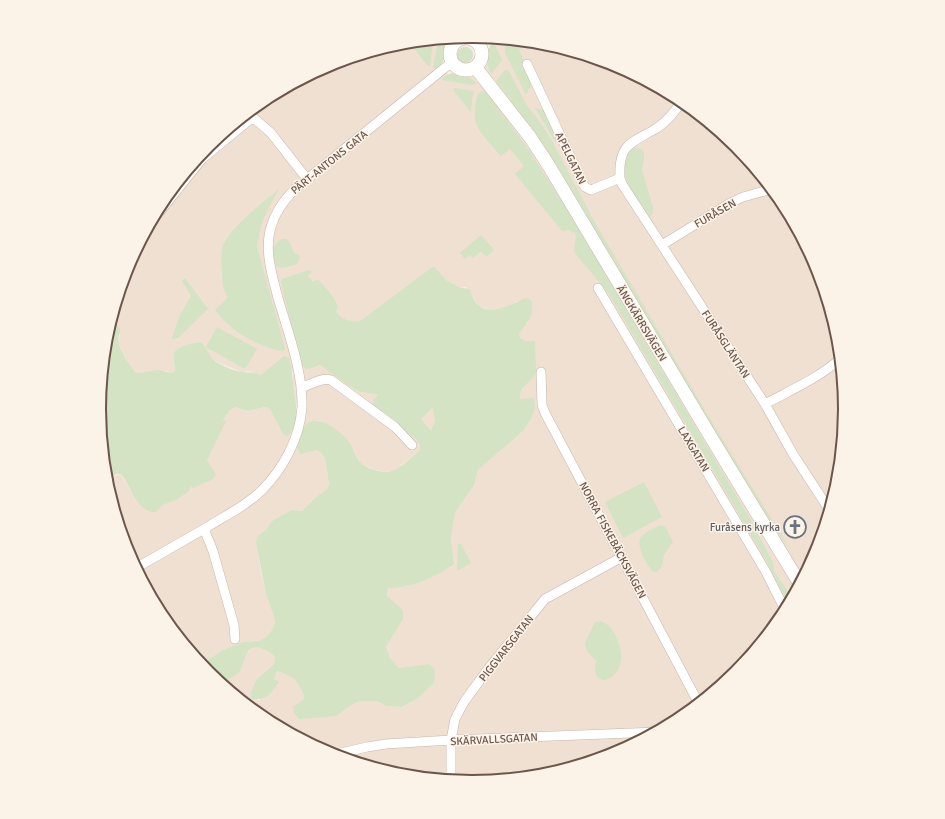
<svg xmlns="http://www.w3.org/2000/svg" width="945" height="819" font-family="Signika,sans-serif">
	<rect width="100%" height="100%" fill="#f8eee3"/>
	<path fill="#efe0d2" d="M 439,39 L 441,42 L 437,60 L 449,75 L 467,73 L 474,75 L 530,146 L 798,590 L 783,617 L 736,674 L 680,720 L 615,755 L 545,776 L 472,783 L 399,776 L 329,754 L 265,720 L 220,683 L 234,676 L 239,671 L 246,654 L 252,648 L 258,647 L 272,652 L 275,657 L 274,664 L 256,680 L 250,695 L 252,699 L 259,700 L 278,682 L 274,679 L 277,671 L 292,676 L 297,680 L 304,696 L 303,700 L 314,717 L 324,717 L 344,711 L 352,705 L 360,701 L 377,701 L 386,706 L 402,707 L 418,698 L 434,683 L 429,664 L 399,668 L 390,658 L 386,647 L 403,619 L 387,596 L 388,588 L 402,587 L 414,583 L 448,569 L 454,564 L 451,538 L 455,513 L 474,485 L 478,470 L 523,431 L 531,419 L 520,399 L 521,390 L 528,382 L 526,341 L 520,338 L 519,334 L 524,326 L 529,322 L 517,301 L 511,305 L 503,308 L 492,310 L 486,309 L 477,305 L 472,294 L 466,287 L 459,287 L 446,280 L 435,267 L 432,267 L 360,321 L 350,322 L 341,318 L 336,312 L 313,368 L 319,365 L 323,366 L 328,371 L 336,375 L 355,389 L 378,395 L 397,382 L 411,378 L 422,385 L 431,397 L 435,415 L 435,421 L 430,436 L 420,450 L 394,471 L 386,472 L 375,470 L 362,464 L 356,458 L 354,451 L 350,444 L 344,436 L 330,425 L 317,420 L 305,454 L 311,451 L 317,450 L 321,453 L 325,458 L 329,484 L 327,489 L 316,497 L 302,511 L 292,510 L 284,514 L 272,521 L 266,529 L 261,533 L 256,543 L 261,572 L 266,594 L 274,617 L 275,623 L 272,630 L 266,637 L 259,641 L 243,642 L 221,651 L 205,662 L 200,663 L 162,617 L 127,552 L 106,478 L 121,474 L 130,490 L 158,509 L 161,505 L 191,485 L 223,420 L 230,410 L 235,407 L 248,411 L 265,407 L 269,408 L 283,434 L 296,418 L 297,408 L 293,383 L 293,372 L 281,358 L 261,375 L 249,371 L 242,372 L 217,362 L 210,357 L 204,345 L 201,342 L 195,342 L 181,348 L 173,356 L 175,370 L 172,373 L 165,371 L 139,373 L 135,372 L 125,358 L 118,341 L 120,336 L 113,316 L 128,266 L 162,202 L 209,145 L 265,99 L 330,64 L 400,43 Z
		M 501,39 L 546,43 L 616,65 L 680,99 L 737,146 L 783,202 L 818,267 L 839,337 L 846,410 L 839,483 L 817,553 L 803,580 L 486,73 L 482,65 L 488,49 Z"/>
	<path fill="#d3e3c3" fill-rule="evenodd" d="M 440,39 L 442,39 C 448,51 446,61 436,70 L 433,67 L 438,42 Z
		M 433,40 L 430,66 L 428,66 L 411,45 L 416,42 Z
		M 509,40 L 516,40 L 524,62 L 522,63 L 527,72 L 531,85 L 526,95 L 505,53 L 505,46 Z
		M 493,41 L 502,60 L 491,74 C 485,62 486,52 493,41 Z
		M457 55a8 8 0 1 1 16 0a8 8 0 1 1-16 0Z
		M 505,70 L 509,71 L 526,104 L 540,122 L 551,139 L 593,219 L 709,417 L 790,549 L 769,522 L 607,253 L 571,189 L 547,150 L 496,81 Z
		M 452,73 L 466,75 L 477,83 L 472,85 L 442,80 L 443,77 Z
		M 454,88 L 474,91 L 472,99 L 471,112 L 453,90 Z
		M 484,90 L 524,143 L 577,224 L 643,338 L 749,517 L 773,562 L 774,571 L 793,599 L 789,606 L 767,562 L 609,294 L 575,253 C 573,246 577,240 575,233 L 568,230 L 562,231 L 515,174 L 524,166 L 510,149 L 501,156 C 496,150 479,132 477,126 C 473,117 475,102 478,94 Z
		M 535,108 L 545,111 L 559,141 L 556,142 L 554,140 Z
		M 634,148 L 641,149 L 644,152 L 644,161 L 642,170 L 653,207 L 653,212 L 650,218 C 637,201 611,168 634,148 Z
		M 279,189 L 266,213 L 261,226 L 257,246 L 285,349 L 282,351 C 258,347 229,330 215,310 L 228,297 C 221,286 223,283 222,270 C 221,266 221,253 222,249 C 226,230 264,202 279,189 Z
		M 481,235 L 494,250 L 486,257 L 481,251 L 473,258 L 470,255 L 465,259 L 460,253 Z
		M 282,239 L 286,239 L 289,241 L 294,253 L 299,255 L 300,258 L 297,264 L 287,267 L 280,268 C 267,261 272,244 282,239 Z
		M 432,267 L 435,267 L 446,280 L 459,287 L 469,289 C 472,293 474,302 478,305 C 492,317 513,303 526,298 L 531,300 C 535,318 528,320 519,334 L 520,338 L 526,341 L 535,341 L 536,374 L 521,390 L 520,399 L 534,398 L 535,408 L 531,419 L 523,431 L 478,470 L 474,485 L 455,513 L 451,538 L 454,564 C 442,574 416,585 401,587 C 397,588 392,588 388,588 L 387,596 L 403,610 L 403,619 L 386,647 L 390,658 L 399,668 L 429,664 L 435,670 L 434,683 L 418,698 L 402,707 L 386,706 L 377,701 L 360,701 L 352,705 L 336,716 L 299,719 L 294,713 L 293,707 L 303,700 L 304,696 C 296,678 296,678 277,671 L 274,679 L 279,682 C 271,693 267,701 252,699 L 250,694 L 256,680 L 274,664 L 275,657 C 271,652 268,651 262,649 C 244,642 246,663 239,672 C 235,677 226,680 220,683 L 208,673 L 200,663 L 205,662 L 221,651 L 243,642 L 259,641 L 266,637 L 272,630 L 275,623 L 274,617 L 266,594 L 256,543 L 257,537 L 266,529 L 272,521 L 284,514 L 292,510 L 302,511 L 316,497 L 327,489 L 329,484 L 325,458 L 321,453 L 317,450 L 301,454 L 298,450 C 298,441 300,429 308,423 C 321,414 345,434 351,445 C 355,452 355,458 361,463 C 368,469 379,472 387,472 C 399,471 411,457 420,450 L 420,445 L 416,439 L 403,429 L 396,421 L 373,405 L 373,400 L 378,395 C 371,393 363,393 356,390 C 347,385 338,377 329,372 C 325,369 324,366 319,365 L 313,368 L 306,369 L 301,365 L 281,282 L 282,279 L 309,270 L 312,271 L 308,276 L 313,282 L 318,279 L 333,297 L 338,306 L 336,312 C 343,320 349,322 360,321 ZM 433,407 L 435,421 L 431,431 L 421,419 Z
		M 185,278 L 208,309 L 178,338 L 172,339 L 179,317 L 191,296 L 182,281 Z
		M 113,316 L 120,329 L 118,341 L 120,347 L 125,358 L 135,372 L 139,373 L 158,370 L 172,373 L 175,370 C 175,365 172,357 174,353 C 178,346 194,342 201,342 C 207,347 208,356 216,362 C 221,365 236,372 243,372 C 250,373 254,372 261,375 L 281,358 L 285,356 L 289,358 C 292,367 292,374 293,382 C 294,397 303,425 287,436 L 283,434 L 269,408 L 265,407 L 248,411 L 235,407 L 230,410 L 223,420 L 226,421 L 207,460 L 216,475 L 213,479 L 193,488 L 191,485 L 189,491 L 176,500 L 162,505 L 156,512 C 138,514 130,485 121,474 L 117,474 L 106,478 L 99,409 L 106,336 Z
		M 217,327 L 257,349 L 245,369 L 206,347 Z
		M 644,482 L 662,517 L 623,538 L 605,502 Z
		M 660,525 L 665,526 L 673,542 L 664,555 L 662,566 L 657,572 L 653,572 C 647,565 635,546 641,537 C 645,532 654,528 660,525 Z
		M 458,544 L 461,544 L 471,563 L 457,571 Z
		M 601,621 C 612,627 613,630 618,641 C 632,676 596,691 595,670 C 594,667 596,664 596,661 L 587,651 L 585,643 L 595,622 Z"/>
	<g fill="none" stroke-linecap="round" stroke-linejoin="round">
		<g stroke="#c7b6ab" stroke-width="10">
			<path id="street" d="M 527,64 L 583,184 L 585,187 L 591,190 L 620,178 C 618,143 632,143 657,128 C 667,121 676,111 682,100
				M 248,113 L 271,133 L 307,179
				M 620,178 L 622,184 L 765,404 L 793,454 L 830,511
				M 153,220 L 202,159 L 253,117
				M 662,245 L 730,203 L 743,197 L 772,189
				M 598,288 L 766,572 L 786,612
				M 541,372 L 542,405 L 545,413 L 699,704
				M 301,388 C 310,385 321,377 331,380 L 395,427 L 412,445
				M 765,404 C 791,390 819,378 841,358
				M 204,529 L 213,551 L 234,625 L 235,639
				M 136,568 C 160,554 185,540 209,526 C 227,515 247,505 262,490 C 283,469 300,438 302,407 C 303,372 288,332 278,298 C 272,275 264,250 271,227 C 275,212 284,200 295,189 L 452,62
				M 332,755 L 367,747 L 386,744 L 451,740 L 658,732
				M 451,781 L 451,740 L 455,719 L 464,702 L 488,669 L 545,599 L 622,557"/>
		</g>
		<g stroke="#ccb8ac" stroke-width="14">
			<path id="secondary" d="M450 54a16 16 0 1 1 32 0a16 16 0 1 1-32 0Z
				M 475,67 L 530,137 L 549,166 L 709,434 L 800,584"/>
		</g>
		<use href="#street" stroke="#fff" stroke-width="9"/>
		<use href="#secondary" stroke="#fff" stroke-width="13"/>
	</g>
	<defs>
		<g id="church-ring" transform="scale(1.15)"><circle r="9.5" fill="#fcf3e8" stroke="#6b7280" stroke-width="1.5"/><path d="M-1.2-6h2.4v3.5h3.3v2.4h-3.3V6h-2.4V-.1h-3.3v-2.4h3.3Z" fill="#6b7280"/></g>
	</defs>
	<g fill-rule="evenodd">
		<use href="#church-ring" x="795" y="527"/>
	</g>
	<g text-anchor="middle" stroke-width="3" stroke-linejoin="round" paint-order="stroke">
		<g font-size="11" fill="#6c564c" stroke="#fcf3e8">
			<text transform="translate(571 158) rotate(64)" y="4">APELGATAN</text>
			<text transform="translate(329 162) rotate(-39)" y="4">PÄRT-ANTONS GATA</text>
			<text transform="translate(715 213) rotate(-30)" y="4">FURÅSEN</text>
			<text transform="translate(642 323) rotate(59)" y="4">ÄNGKÄRRSVÄGEN</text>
			<text transform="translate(726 344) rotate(57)" y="4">FURÅSGLÄNTAN</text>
			<text transform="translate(694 449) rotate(59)" y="4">LAXGATAN</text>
			<text transform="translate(613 540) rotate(62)" y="4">NORRA FISKEBÄCKSVÄGEN</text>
			<text transform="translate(506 648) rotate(-52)" y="4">PIGGVARSGATAN</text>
			<text transform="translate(494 739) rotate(-3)" y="4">SKÄRVALLSGATAN</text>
		</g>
		<g font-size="11" fill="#5b616d" stroke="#fcf3e8" text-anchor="end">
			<text x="780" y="531">Furåsens kyrka</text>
		</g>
	</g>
	<path d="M0 0H945V819H0ZM106 409a366 366 0 1 1 732 0a366 366 0 1 1-732 0Z" fill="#fcf3e8" fill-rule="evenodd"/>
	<path fill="none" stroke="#6c564c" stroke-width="2" d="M106 409a366 366 0 1 1 732 0a366 366 0 1 1-732 0Z"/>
</svg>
